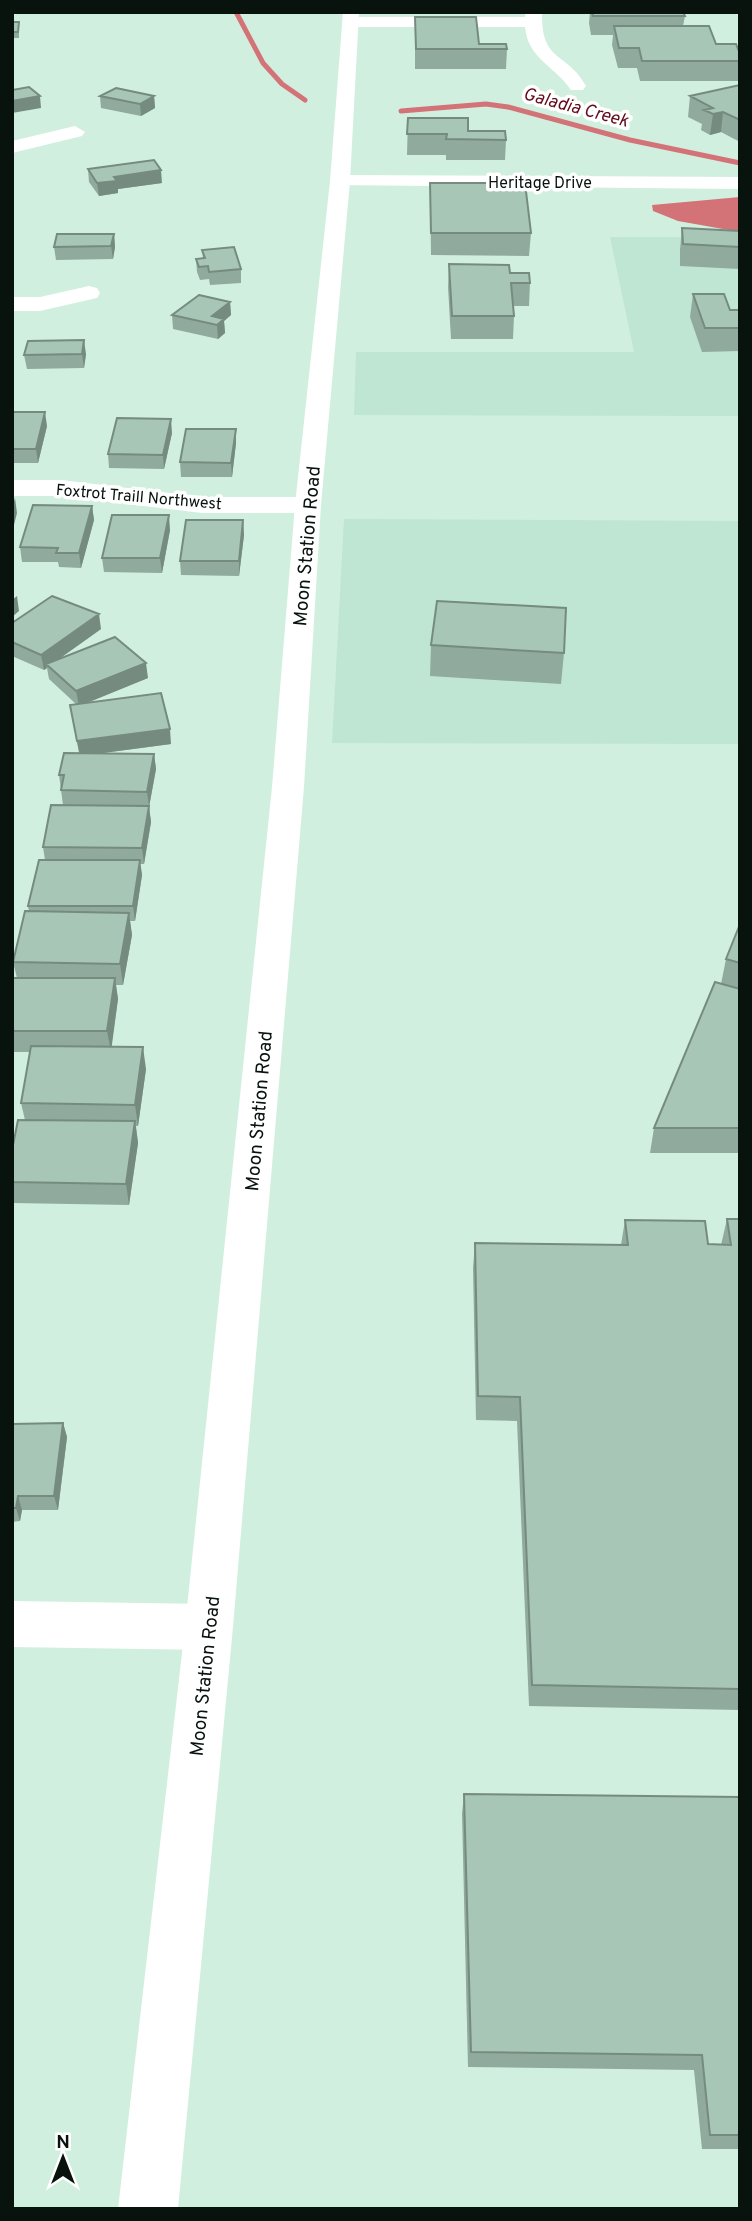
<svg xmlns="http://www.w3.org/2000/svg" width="752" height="2221" font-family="Overpass,sans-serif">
	<rect width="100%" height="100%" fill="#d1efdf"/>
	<path fill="#bfe6d2" d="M 610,237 L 740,237 L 740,416 L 354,415 L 356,352 L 634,352 Z
		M 344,519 L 740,521 L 740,744 L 332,743 Z"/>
	<path fill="#d37378" d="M 740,197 L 740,232 L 678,221 L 653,211 L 652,205 Z"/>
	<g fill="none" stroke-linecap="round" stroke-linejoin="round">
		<path stroke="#d37378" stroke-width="5" d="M 236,12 L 263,63 L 282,84 L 305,100
			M 401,111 L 486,104 L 508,107 L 630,140 L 740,163"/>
		<path fill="#fff" fill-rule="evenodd" d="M 526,12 L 542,12 C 541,64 566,50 586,86 L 583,90 L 571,90 C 555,66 528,59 525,27 L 350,27 L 342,22 L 350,17 L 525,17 Z
			M 75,126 L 85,132 L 82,136 L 12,153 L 12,141 Z
			M 340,175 L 740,177 L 740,189 L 333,185 L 330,181 L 333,177 Z
			M 89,286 L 97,288 L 100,293 L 97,298 L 40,311 L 12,311 L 12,297 L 40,297 Z
			M 12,480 L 61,480 L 202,497 L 308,497 L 317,499 L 321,505 L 317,511 L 308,513 L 202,513 L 61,496 L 12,496 Z
			M 12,1601 L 209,1604 L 226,1611 L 233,1627 L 226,1643 L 209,1650 L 12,1647 Z"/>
		<path fill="#fff" fill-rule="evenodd" d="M 343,12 L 359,12 L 350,181 L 321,505 L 304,787 L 233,1627 L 178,2209 L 118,2209 L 185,1627 L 272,787 L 295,505 L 330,181 Z"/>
	</g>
	<path fill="#90aa9d" d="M 590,12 L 683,12 L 685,16 L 683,26 L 716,44 L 740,54 L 740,81 L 640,81 L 637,68 L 618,68 L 612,45 L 613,35 L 591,35 L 589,23 Z
		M 415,17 L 479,44 L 507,49 L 506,69 L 415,69 Z
		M 12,22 L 19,28 L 19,38 L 12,38 Z
		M 740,85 L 740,142 L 721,132 L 710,135 L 701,130 L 702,124 L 688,117 L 690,96 Z
		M 100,96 L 154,96 L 155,108 L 141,116 L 101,108 Z
		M 408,118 L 506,140 L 505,160 L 446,160 L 446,155 L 407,155 Z
		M 88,169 L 162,183 L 118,189 L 118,193 L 99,196 L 89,182 Z
		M 430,183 L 531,233 L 529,256 L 431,255 Z
		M 682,228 L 740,231 L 740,269 L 680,266 L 680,250 Z
		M 114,234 L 115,247 L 113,259 L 56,260 L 54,247 Z
		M 202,250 L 241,269 L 241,283 L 210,285 L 209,279 L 200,280 L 197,272 L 196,259 L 203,258 Z
		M 449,264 L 510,273 L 530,283 L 529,306 L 513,306 L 514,316 L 513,339 L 451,339 L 448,287 Z
		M 693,294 L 730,310 L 740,310 L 740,351 L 702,352 L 690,317 Z
		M 230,302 L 231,315 L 224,321 L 225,333 L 218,339 L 173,329 L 172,315 Z
		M 86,354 L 84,368 L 27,369 L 24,355 Z
		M 12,412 L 47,426 L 38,463 L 12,463 Z
		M 236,429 L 236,443 L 232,477 L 181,477 L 180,462 Z
		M 172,433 L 164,469 L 109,468 L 108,454 Z
		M 92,506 L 94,520 L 81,568 L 59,567 L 58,562 L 22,562 L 20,547 Z
		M 243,520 L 244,535 L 239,576 L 181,575 L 180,561 Z
		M 170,530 L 162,573 L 104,572 L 102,558 Z
		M 12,623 L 101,629 L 59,659 L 148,678 L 87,703 L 171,744 L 103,753 L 154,754 L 156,769 L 149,807 L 151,822 L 144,864 L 140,864 L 142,875 L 135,921 L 130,921 L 132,935 L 123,985 L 116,985 L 118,999 L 111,1047 L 146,1069 L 138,1126 L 136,1126 L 138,1143 L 129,1205 L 12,1203 L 12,1150 L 25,1120 L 21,1103 L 30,1052 L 12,1052 L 12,978 L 17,978 L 13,962 L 29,912 L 28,906 L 45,860 L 43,847 L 63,805 L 59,775 L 79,753 L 70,705 L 76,704 L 49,679 L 47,668 L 44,670 L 12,656 Z
		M 431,645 L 564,653 L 561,684 L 430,676 Z
		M 740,924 L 740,1153 L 650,1153 L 654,1128 L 721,984 L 726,959 Z
		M 727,1219 L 740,1219 L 740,1710 L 529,1706 L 517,1421 L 476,1420 L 473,1268 L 475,1243 L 621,1245 L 625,1220 L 708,1244 L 721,1245 Z
		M 63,1423 L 67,1437 L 58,1510 L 22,1510 L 20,1521 L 12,1522 L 12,1424 Z
		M 464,1794 L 740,1797 L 740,2149 L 702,2149 L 694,2070 L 468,2067 L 462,1814 Z"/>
	<path fill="#768b7f" d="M 40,96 L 41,108 L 12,113 L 12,101 Z
		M 154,96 L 155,108 L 141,116 L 140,104 Z
		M 723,112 L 721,132 L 710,135 L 713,114 Z
		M 161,170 L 162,183 L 118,189 L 118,193 L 99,196 L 97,183 L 114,177 Z
		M 114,234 L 115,247 L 113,259 L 111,246 Z
		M 230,302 L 231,315 L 224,321 L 225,333 L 218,339 L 217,325 L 212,316 Z
		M 84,340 L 86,354 L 84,368 L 82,354 Z
		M 45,412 L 47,426 L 38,463 L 36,449 Z
		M 171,419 L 172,433 L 164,469 L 163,455 Z
		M 236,429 L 236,443 L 232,477 L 231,463 Z
		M 15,498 L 17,513 L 12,533 L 12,508 Z
		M 92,506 L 94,520 L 81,568 L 79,553 Z
		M 169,515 L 170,530 L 162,573 L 160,558 Z
		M 243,520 L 244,535 L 239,576 L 239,561 Z
		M 17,596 L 19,611 L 12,617 L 12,600 Z
		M 99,614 L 101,629 L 49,666 L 46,664 L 47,668 L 44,670 L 41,655 Z
		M 146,663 L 148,678 L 79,706 L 76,691 Z
		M 170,729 L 171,744 L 80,756 L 77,741 Z
		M 154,754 L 156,769 L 149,807 L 151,822 L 144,864 L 142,848 L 149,806 L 147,792 Z
		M 140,860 L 142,875 L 135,921 L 133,906 Z
		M 129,913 L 132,935 L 123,985 L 120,964 Z
		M 115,978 L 118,999 L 111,1052 L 107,1031 Z
		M 143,1047 L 146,1069 L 138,1126 L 135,1105 Z
		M 135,1121 L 138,1143 L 129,1205 L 126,1184 Z
		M 63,1423 L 67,1437 L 58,1510 L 54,1496 Z
		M 18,1496 L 22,1510 L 20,1521 L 16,1508 Z"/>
	<path fill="#a8c6b6" stroke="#768b7f" stroke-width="2" d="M 592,12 L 683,12 L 685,16 L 593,16 Z
		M 415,17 L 476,17 L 479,44 L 506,44 L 507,49 L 416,49 Z
		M 12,22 L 19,22 L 18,32 L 12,32 Z
		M 614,26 L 709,26 L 716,44 L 736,44 L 740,54 L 740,61 L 642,61 L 639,48 L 619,48 Z
		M 740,85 L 740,120 L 723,112 L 713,114 L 704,110 L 713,108 L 690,96 Z
		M 29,87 L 40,96 L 12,101 L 12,90 Z
		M 116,88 L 154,96 L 140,104 L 100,96 Z
		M 408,118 L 468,118 L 468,131 L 505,131 L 506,140 L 446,139 L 447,134 L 407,134 Z
		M 154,160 L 161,170 L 114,177 L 117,181 L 97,183 L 88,169 Z
		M 430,183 L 525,183 L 531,233 L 431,233 Z
		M 682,228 L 740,231 L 740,247 L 683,244 Z
		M 57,234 L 114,234 L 111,246 L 54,247 Z
		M 234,247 L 241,269 L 209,272 L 208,266 L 199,267 L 196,259 L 205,258 L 202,250 Z
		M 449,264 L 509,265 L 510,273 L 529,273 L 530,283 L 511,283 L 514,316 L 452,316 Z
		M 693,294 L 724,294 L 730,310 L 740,310 L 740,328 L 705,328 Z
		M 199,295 L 230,302 L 212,316 L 224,319 L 217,325 L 172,315 Z
		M 84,340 L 82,354 L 24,355 L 28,341 Z
		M 12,412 L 45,412 L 36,449 L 12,449 Z
		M 117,418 L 171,419 L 163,455 L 108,454 Z
		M 186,429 L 236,429 L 231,463 L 180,462 Z
		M 33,505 L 92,506 L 79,553 L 56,553 L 58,548 L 20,547 Z
		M 112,515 L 169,515 L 160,558 L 102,558 Z
		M 186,520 L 243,520 L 239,561 L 180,561 Z
		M 52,596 L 99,614 L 41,655 L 12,642 L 12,623 Z
		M 437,601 L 566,608 L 564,653 L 431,645 Z
		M 115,637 L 146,663 L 76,691 L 46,664 Z
		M 161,693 L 170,729 L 77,741 L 70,705 Z
		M 64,753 L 154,754 L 147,792 L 61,790 L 64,775 L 59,775 Z
		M 51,805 L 149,806 L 142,848 L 43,847 Z
		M 39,860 L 140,860 L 133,906 L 28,906 Z
		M 25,911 L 129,913 L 120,964 L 13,962 Z
		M 740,924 L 740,963 L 726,959 Z
		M 12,978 L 115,978 L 107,1031 L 12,1031 Z
		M 715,982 L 740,989 L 740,1128 L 654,1128 Z
		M 31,1046 L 143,1047 L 135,1105 L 21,1103 Z
		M 18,1120 L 135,1121 L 126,1184 L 12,1182 L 12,1150 Z
		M 727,1219 L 740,1219 L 740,1689 L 532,1685 L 520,1397 L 478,1396 L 475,1243 L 628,1245 L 625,1220 L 705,1221 L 708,1244 L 731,1245 Z
		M 63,1423 L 54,1496 L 18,1496 L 16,1508 L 12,1508 L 12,1424 Z
		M 464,1794 L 740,1797 L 740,2135 L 710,2135 L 702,2055 L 471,2052 Z"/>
	<g text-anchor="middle" stroke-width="7" stroke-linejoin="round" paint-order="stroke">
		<g font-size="16" fill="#08130e" stroke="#fff">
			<text x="540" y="188">Heritage Drive</text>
			<text transform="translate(139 496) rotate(5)" y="6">Foxtrot Traill Northwest</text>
		</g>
		<g font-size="18" font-style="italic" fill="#62091b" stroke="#fff">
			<text transform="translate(576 107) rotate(15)" y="6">Galadia Creek</text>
		</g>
		<g font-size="19" fill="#08130e" stroke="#fff">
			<text transform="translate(306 546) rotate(-85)" y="7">Moon Station Road</text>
			<text transform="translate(258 1111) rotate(-85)" y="7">Moon Station Road</text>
			<text transform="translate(204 1676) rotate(-84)" y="7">Moon Station Road</text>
		</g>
	</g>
	<rect width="752" height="2221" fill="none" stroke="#08130e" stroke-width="28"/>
	<g transform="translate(63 2158)" stroke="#ffffff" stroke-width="5" paint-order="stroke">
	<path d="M0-5L12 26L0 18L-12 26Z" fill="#08130e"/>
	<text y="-10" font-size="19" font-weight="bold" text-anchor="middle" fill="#08130e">N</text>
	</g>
</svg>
